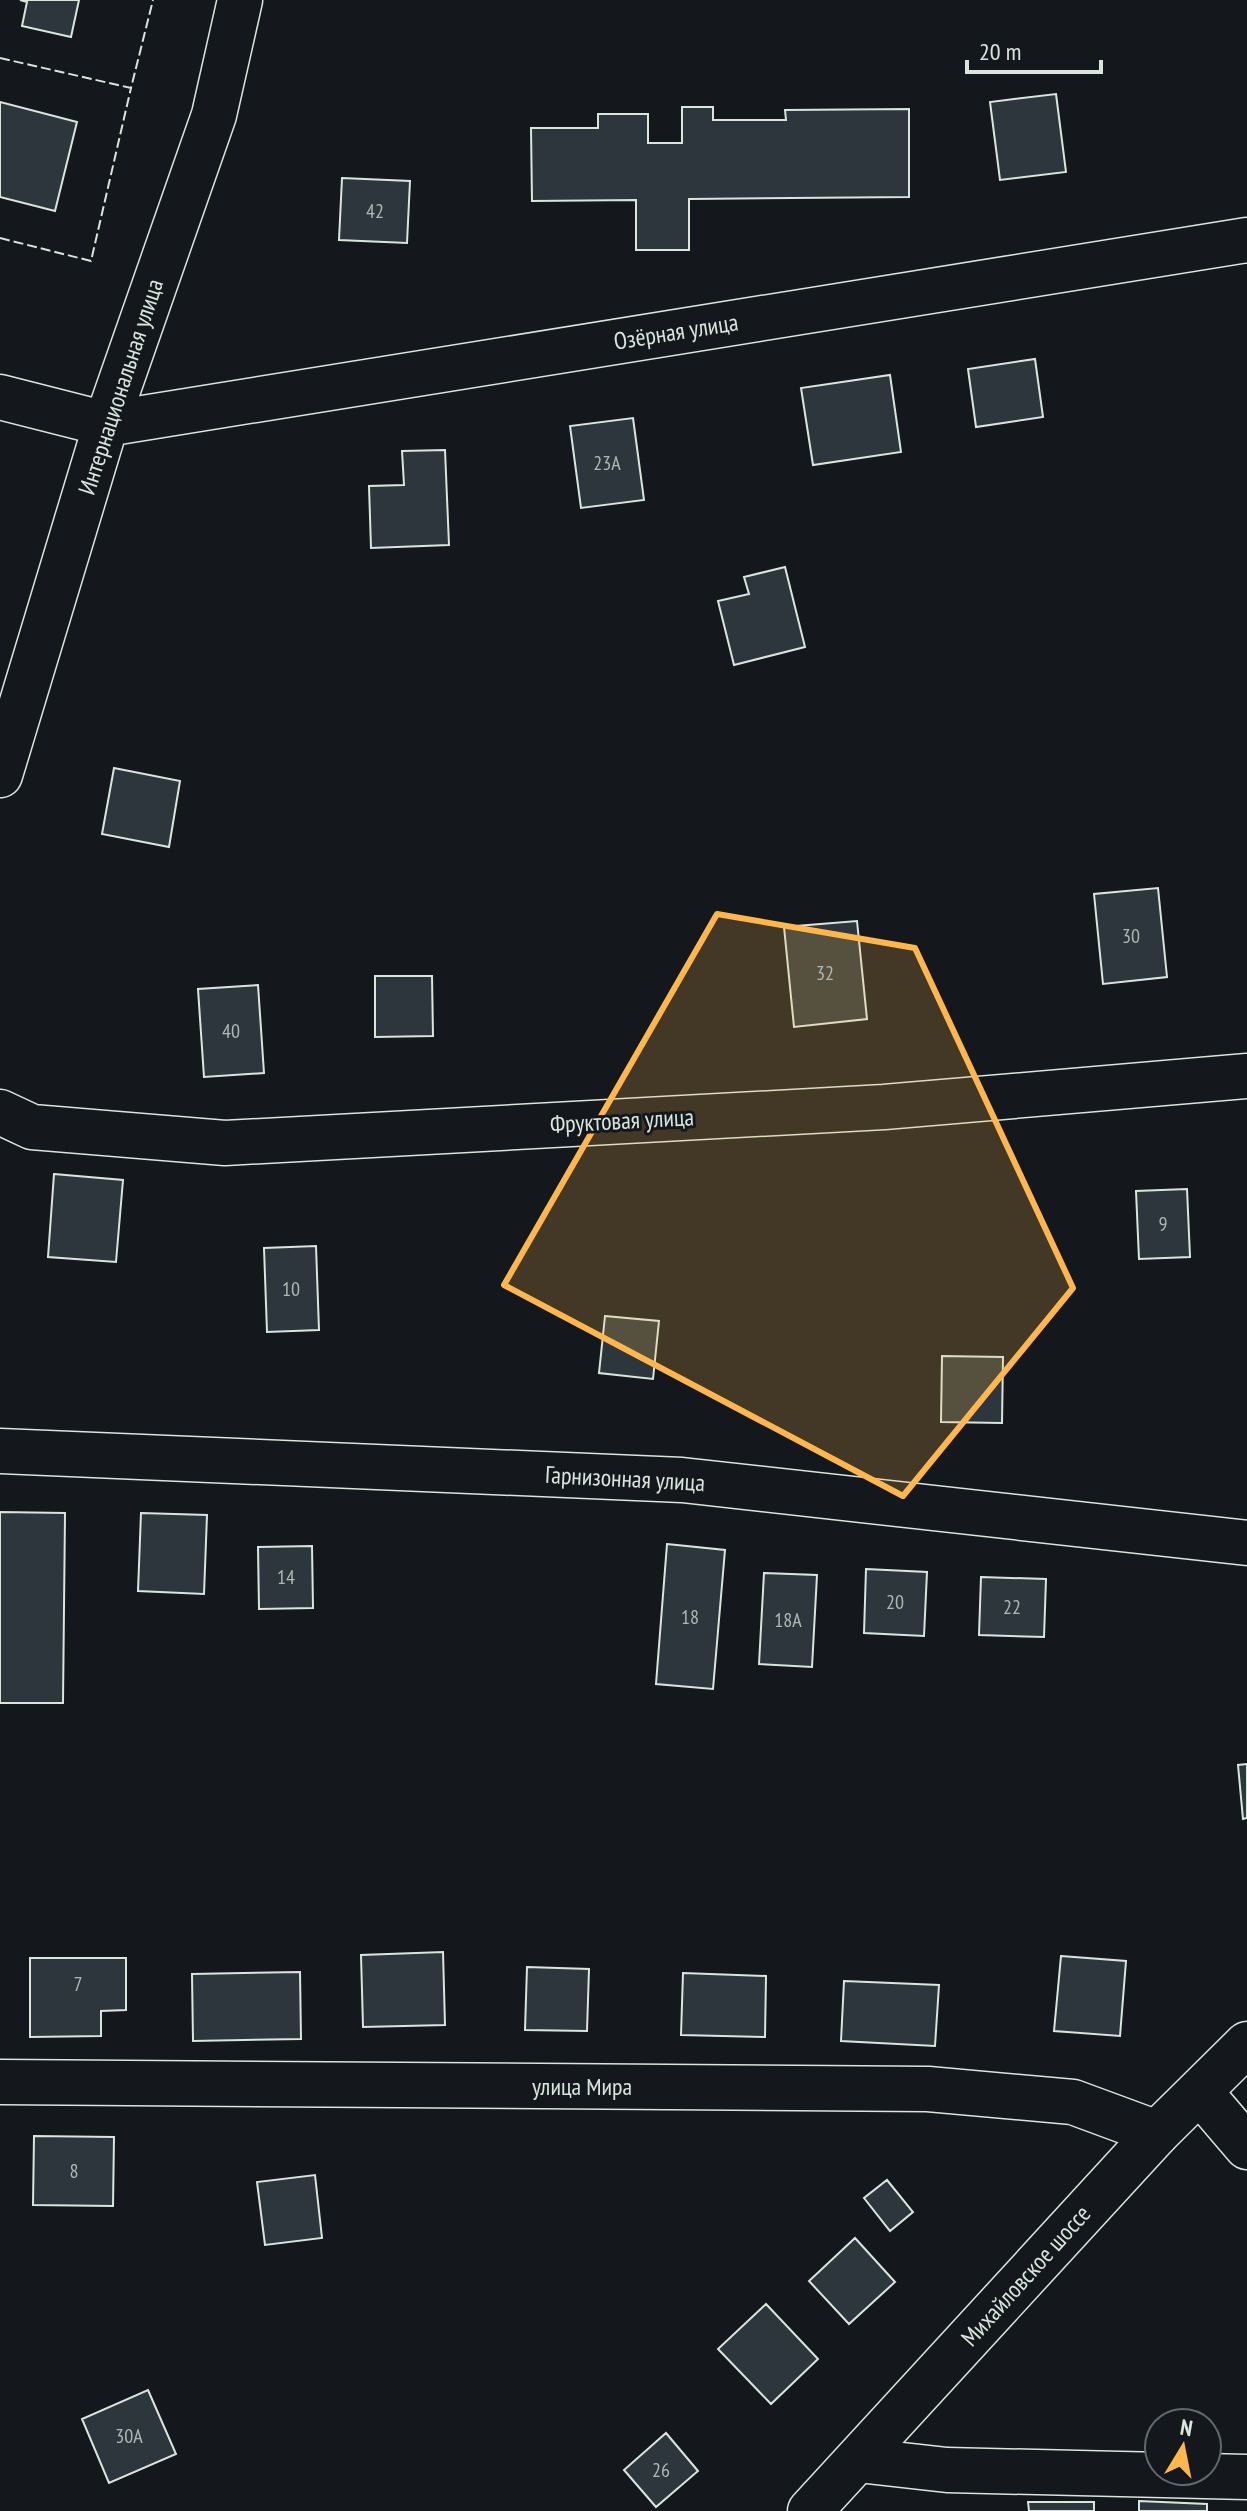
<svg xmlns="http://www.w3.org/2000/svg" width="1247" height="2511" font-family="'PT Sans Narrow',sans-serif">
	<rect width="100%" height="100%" fill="#14181c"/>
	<path fill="#2c363c" stroke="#d8e6dc" stroke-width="2" d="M 20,0 L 79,0 L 71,37 L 22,26 L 27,2 Z
		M 1056,94 L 1066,172 L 1000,180 L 990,102 Z
		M 0,102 L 77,122 L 55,211 L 0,197 Z
		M 682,107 L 713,107 L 713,120 L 786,120 L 785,110 L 909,109 L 909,197 L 689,199 L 689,250 L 636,250 L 636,200 L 532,201 L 531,128 L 598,128 L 598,114 L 648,114 L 648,143 L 682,143 Z
		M 342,178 L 410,181 L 407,243 L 339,240 Z
		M 1035,359 L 1043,417 L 976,427 L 968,369 Z
		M 890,375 L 901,452 L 813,465 L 801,388 Z
		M 633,418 L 644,500 L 581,508 L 570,426 Z
		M 445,450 L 449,545 L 371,548 L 369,486 L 404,485 L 402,451 Z
		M 785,567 L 805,647 L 734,665 L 718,601 L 749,594 L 744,577 Z
		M 114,768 L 180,781 L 169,847 L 102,834 Z
		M 1158,888 L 1167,977 L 1103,984 L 1094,894 Z
		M 857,921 L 867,1019 L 794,1027 L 784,927 Z
		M 375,976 L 432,976 L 433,1036 L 375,1037 Z
		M 258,985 L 264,1073 L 204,1077 L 198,989 Z
		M 54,1174 L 123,1180 L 116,1262 L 48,1257 Z
		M 1187,1189 L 1190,1257 L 1139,1259 L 1136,1191 Z
		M 316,1246 L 319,1330 L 267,1332 L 264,1248 Z
		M 605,1316 L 659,1321 L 653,1379 L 599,1373 Z
		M 942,1356 L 1003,1357 L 1002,1423 L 941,1422 Z
		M 0,1512 L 65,1513 L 63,1703 L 0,1703 Z
		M 141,1513 L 207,1515 L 204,1594 L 138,1591 Z
		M 667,1544 L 725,1550 L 713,1689 L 656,1684 Z
		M 312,1546 L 313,1608 L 259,1609 L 258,1547 Z
		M 866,1569 L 927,1572 L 924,1636 L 864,1633 Z
		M 764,1573 L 817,1575 L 812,1667 L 759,1664 Z
		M 981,1577 L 1046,1579 L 1044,1637 L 979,1635 Z
		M 1247,1764 L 1247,1818 L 1243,1819 L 1238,1765 Z
		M 443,1952 L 445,2025 L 363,2027 L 361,1955 Z
		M 1061,1956 L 1126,1961 L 1120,2036 L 1054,2031 Z
		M 30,1958 L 126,1958 L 126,2010 L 101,2011 L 101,2036 L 30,2037 Z
		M 527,1967 L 589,1969 L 587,2031 L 525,2030 Z
		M 300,1972 L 301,2039 L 193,2041 L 192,1974 Z
		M 683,1973 L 766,1976 L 765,2037 L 681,2035 Z
		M 844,1981 L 939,1985 L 935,2046 L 841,2041 Z
		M 34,2136 L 114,2137 L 113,2206 L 33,2205 Z
		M 315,2175 L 322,2238 L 265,2245 L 257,2182 Z
		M 887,2180 L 913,2212 L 890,2231 L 864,2198 Z
		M 855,2238 L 895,2282 L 849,2324 L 809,2281 Z
		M 766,2304 L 818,2359 L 771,2404 L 718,2349 Z
		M 148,2390 L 176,2454 L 109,2483 L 82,2419 Z
		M 666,2433 L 698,2471 L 656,2507 L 624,2470 Z
		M 1139,2501 L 1207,2504 L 1207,2511 L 1139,2511 Z
		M 1028,2502 L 1094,2502 L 1094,2511 L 1029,2511 Z"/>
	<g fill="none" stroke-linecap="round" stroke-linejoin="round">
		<g stroke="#d8e6dc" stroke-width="47">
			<path id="minor" d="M 0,397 L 106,424 L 1247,240
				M 0,775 L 106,424 L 214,115 L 240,0
				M 0,1112 L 32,1127 L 225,1143 L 884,1107 L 1247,1076
				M 0,1451 L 682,1480 L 1247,1543
				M 0,2082 L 928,2089 L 1073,2102 L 1157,2133
				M 1200,2092 L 1247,2147
				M 858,2460 L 947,2470 L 1247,2477"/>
		</g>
		<g stroke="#d8e6dc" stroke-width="47">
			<path id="major" d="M 810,2511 L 1157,2133 L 1247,2044"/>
		</g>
		<use href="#minor" stroke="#14181c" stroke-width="44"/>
		<use href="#major" stroke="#14181c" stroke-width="44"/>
		<path stroke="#d8e6dc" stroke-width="2" stroke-dasharray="10 4" stroke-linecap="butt" d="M 0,58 L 131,88 L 153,0
			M 0,238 L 91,261 L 131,88"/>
	</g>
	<path fill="#ffb74d" fill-opacity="0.2" stroke="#ffb74d" stroke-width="6" stroke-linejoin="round" d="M 717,914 L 915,948 L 1073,1288 L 903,1496 L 504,1285 Z"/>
	<g text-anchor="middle" stroke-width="6" stroke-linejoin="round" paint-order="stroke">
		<g font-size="20" fill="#adbab4">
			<text x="375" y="218">42</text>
			<text x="607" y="470">23А</text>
			<text x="1131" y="943">30</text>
			<text x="825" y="980">32</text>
			<text x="231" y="1038">40</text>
			<text x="1163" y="1231">9</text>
			<text x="291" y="1296">10</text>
			<text x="286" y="1584">14</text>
			<text x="895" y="1609">20</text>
			<text x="1012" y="1614">22</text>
			<text x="690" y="1624">18</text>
			<text x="788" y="1627">18А</text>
			<text x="78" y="1991">7</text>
			<text x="74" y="2178">8</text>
			<text x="129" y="2443">30А</text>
			<text x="661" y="2477">26</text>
		</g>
		<g font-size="24" fill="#d8e6dc" stroke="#14181c">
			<text transform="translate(676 332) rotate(-9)" y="8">Озёрная улица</text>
			<text transform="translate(121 387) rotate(-72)" y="8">Интернациональная улица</text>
			<text transform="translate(622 1121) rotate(-3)" y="8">Фруктовая улица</text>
			<text transform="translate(625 1479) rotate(3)" y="8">Гарнизонная улица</text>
			<text x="582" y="2095">улица Мира</text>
			<text transform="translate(1026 2276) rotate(-48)" y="8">Михайловское шоссе</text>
		</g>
	</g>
	<g transform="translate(1183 2447) rotate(10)"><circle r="38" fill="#14181c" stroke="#626a69" stroke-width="2"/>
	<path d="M0-6L14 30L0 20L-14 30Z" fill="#ffb74d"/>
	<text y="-12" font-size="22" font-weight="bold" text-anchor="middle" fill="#d8e6dc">N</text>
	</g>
	<path d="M967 60v12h134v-12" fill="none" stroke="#d8e6dc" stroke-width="4"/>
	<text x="979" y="60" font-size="24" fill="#d8e6dc" stroke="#14181c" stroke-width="6" paint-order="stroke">20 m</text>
</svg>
